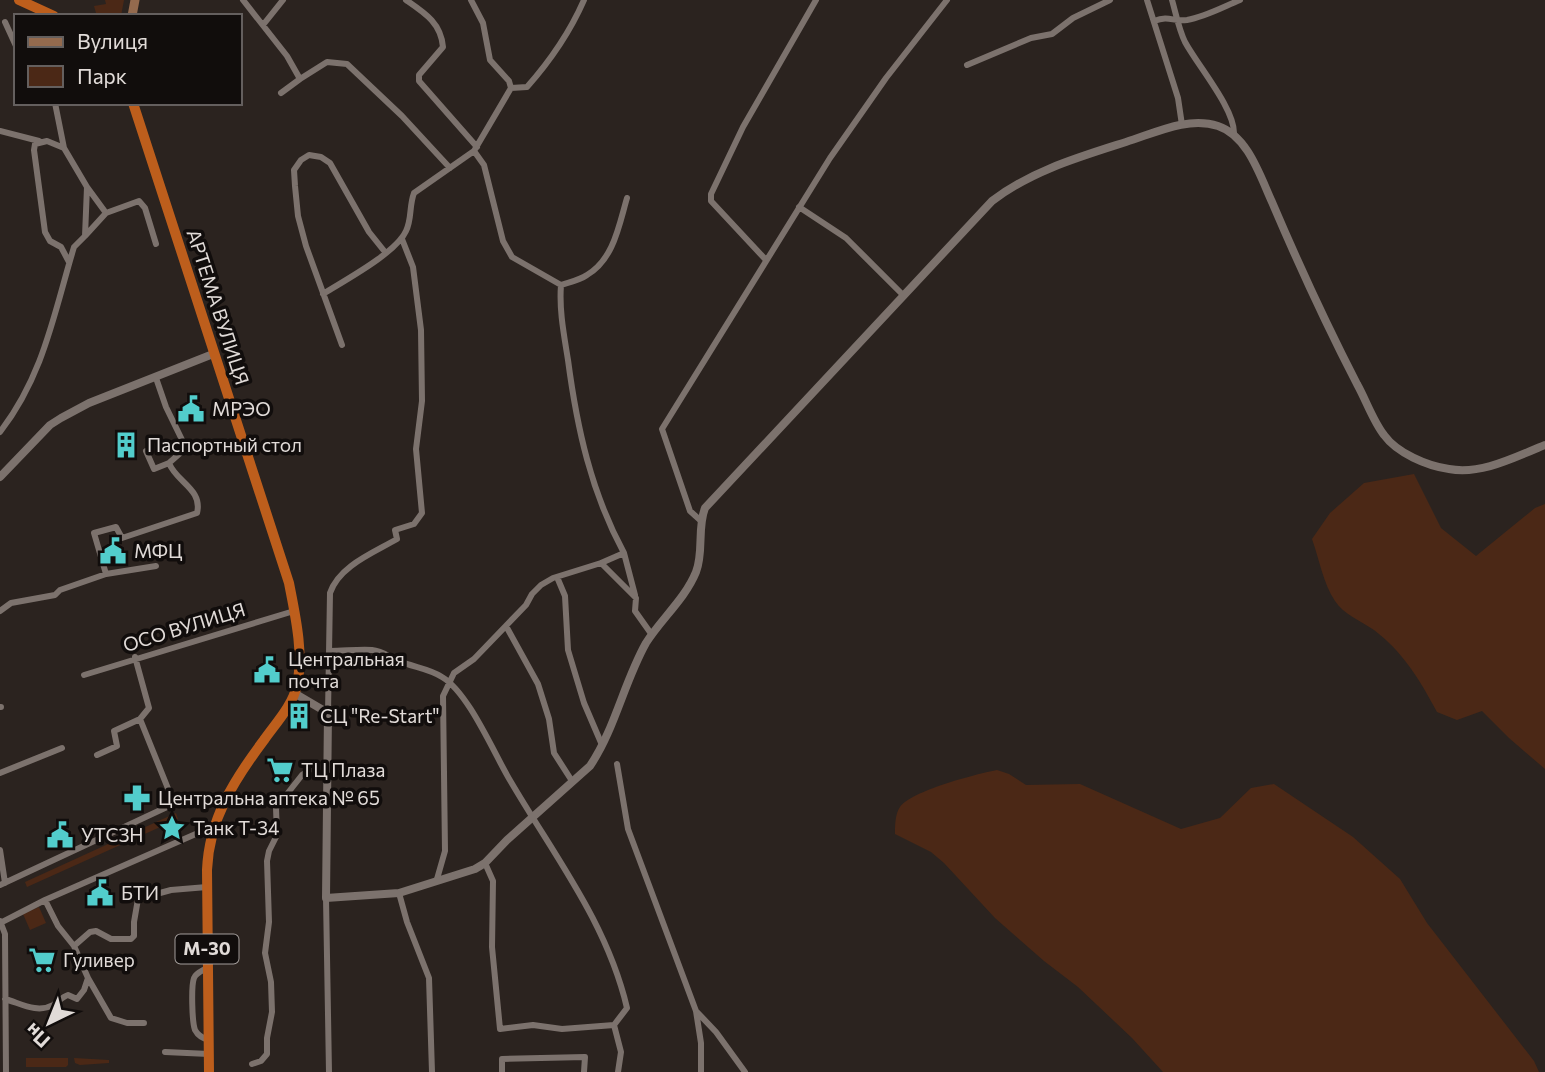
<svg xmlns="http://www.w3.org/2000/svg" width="1545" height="1072" font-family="Commissioner,sans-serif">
	<rect width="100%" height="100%" fill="#2b231f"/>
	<path fill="#4b2816" d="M 105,0 L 124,0 L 121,16 L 86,16 L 96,13 L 94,6 L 106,4 Z
		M 1414,474 L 1441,528 L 1476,556 L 1535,508 L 1545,504 L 1545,769 L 1509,738 L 1482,711 L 1457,720 L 1437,712 C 1420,680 1403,652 1374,630 C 1361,621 1343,614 1335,601 C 1323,583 1319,558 1312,539 L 1330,513 L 1364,483 Z
		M 997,770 L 1009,774 L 1026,785 L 1080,784 L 1181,829 L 1220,818 L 1251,788 L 1274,784 L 1353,837 L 1400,879 L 1427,923 L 1534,1061 L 1539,1072 L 1163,1072 L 1132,1038 L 1078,987 L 1044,961 L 995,918 L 944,863 L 931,852 L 895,834 C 895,826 895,814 900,807 C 911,791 976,774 997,770 Z
		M 176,813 L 178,819 L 27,887 L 25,882 Z
		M 39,907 L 46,923 L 30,930 L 23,914 Z
		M 26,1058 L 68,1058 L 68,1065 L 66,1067 L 26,1067 Z
		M 74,1058 L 109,1060 L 109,1063 L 80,1065 L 75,1063 Z"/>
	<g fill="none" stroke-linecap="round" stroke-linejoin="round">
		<path stroke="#7c726d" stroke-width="6" d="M 243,0 L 287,56 L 300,79 L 327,62 L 347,64 L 402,116 L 450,168
			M 406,0 C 425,13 441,23 443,47 L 419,75 L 419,81 L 477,147
			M 1147,0 L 1178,98 L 1182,125
			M 1172,0 C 1176,14 1179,30 1185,42 C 1198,66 1235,109 1234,134
			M 1154,21 C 1170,15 1172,22 1187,20 C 1205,17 1223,7 1240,0
			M 5,22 L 16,46
			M 263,25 L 283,0
			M 967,65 L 1031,38 L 1052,34 L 1073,18 L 1110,0
			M 511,88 L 527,87 C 550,61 570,32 584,0
			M 281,93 L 300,79
			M 0,131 L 39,141
			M 64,148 L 47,141 L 35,144 L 34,150 L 45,232 L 50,241 L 61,247 L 69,262
			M 474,151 L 484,165 L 503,241 L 512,257 L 561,285 C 559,310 564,335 568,360 C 577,428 591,492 624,553 L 601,563
			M 799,207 L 846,238 L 904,296
			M 106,213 L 139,201 L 145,208 L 156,244
			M 85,236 L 106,213 L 87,187
			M 766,260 L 711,201 L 711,194 L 743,127 L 816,0
			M 561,285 C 570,282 580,280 587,275 C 614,259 619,225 627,198
			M 323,294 C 345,280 396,253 406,231 C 412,219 409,206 414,193 L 474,151 L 511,88 L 509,81 L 490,60 L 483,23 L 471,0
			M 342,345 L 306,246 L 298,216 L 295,186 L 294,170 L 301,160 L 309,155 L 321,157 L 330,163 L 369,232 L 385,252
			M 156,378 L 166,407 L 186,448 L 169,463
			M 0,432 C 44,375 54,313 74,247 L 85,236 L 87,187 L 64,148 L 55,103
			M 700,520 L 690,511 L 662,429 L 830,158 L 886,78 L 947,0
			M 624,553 L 635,595
			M 106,574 L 94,533 L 116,527 L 122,538 L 197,513 C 203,489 176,482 169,463 L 154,469 L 146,451
			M 557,577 L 565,596 L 568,650 L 584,703 L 602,745
			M 0,611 L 11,603 L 55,595 L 60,590 L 106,574 L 156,566
			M 506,626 L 538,684 L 549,719 L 554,753 L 572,781
			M 330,651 C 344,651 359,649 372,650 C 382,651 388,656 397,660 C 411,667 428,668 442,677 C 469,693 494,754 511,782 C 555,857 607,923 627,1008 L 614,1025 L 621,1052 L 618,1072
			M 84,675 L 294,611
			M 0,707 L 1,707
			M 328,713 L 330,593 C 339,566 373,553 397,539 L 395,530 L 414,524 L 422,513 L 416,449 L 422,401 L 421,330 L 413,267 L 402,239
			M 97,755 L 117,746 L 114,731 L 140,719 L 149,708 L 135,657
			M 617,764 L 628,829 L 696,1011 L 701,1043 L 701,1072
			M 0,773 L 62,748
			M 0,850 L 5,883
			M 485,863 L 493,881 L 492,947 L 500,1029 L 533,1025 L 562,1029 L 614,1025
			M 437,879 L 445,851 L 443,696 L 454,673 L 474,659 L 526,605 L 532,594 L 541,585 L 553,578 L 601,563 L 636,598 L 635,611 L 652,635
			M 0,885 L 167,807 L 171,800 L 171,796 L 140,719
			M 399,893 L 407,922 L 429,978 L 432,1072
			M 326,898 L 329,1072
			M 45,900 L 58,926 L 74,946 L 90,932 L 96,931 L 111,939 L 131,939 L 134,936 L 134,922 L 138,899 L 171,890 L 207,887
			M 0,921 L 5,934 L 6,1072
			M 0,923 L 45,900 L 214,826
			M 207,968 C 202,971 196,973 194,978 C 191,986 192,1022 195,1030 C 198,1036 203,1038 208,1040
			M 88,978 L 111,1018 L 127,1023 L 144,1023
			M 5,999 C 20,1003 37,1014 53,1005 C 58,1002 62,997 68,995 L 77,999 L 84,990 L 88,978 L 74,946
			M 697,1012 L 716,1032 L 745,1072
			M 165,1052 L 209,1054
			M 252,1064 L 261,1061 L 267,1054 L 267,1038 L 272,1012 L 271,982 L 265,953 L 269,922 L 267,861 L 269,851 L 277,835 L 276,808 L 302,775 L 311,769 L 327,765
			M 502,1072 L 502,1059 L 585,1057 L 584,1072"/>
		<path stroke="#7c726d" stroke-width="8" d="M 0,477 L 50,425 L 61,418 L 89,403 L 213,354
			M 294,693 L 328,713 L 326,898 L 399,893 L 475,869 L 485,863 L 507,840 L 590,766 C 615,729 624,682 646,643 C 661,619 685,599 696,572 C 704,552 697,528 705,508 L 992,201 C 1031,171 1079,157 1126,142 C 1155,133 1188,116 1218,126 C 1248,136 1260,176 1272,202 C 1298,263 1326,324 1357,384 C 1366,400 1373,421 1384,435 C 1397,453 1427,466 1449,469 C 1482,475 1515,457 1545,445"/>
		<path stroke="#946a4e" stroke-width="9" d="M 132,16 L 135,0"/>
		<path stroke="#bd5e1c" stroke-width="10" d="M 19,0 L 54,16
			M 133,103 L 289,583 C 295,614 304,653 297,685 C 293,705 276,723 264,740 C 234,780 209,819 207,870 L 209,1072"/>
	</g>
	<defs>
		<g id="civic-bare" transform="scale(2.1)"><path d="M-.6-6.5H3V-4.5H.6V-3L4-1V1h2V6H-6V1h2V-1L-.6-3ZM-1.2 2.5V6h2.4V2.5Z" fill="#52cdcc" stroke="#110d0c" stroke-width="2.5" paint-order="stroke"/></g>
		<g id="building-bare" transform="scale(2.1)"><path d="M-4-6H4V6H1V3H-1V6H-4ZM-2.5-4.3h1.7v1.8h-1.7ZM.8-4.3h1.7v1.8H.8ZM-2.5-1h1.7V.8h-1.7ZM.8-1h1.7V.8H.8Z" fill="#52cdcc" stroke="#110d0c" stroke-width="2.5" paint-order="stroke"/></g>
		<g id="supermarket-bare" transform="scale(2.1)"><path d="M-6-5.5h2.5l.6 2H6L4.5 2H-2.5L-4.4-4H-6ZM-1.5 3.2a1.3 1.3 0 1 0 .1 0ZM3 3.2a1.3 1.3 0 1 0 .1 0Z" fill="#52cdcc" stroke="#110d0c" stroke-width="2.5" paint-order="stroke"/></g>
		<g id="pharmacy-bare" transform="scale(2.1)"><path d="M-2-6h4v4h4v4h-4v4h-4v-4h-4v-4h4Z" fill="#52cdcc" stroke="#110d0c" stroke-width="2.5" paint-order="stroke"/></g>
		<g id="sight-bare" transform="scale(2.1)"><path d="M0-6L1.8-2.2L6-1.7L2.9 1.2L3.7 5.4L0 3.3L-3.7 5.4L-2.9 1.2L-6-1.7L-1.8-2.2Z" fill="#52cdcc" stroke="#110d0c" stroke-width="2.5" paint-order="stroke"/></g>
	</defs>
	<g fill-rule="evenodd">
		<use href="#civic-bare" x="191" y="409"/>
		<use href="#building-bare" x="126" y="445"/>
		<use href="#civic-bare" x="113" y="551"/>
		<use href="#civic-bare" x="267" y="670"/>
		<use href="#building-bare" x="299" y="716"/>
		<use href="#supermarket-bare" x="280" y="770"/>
		<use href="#pharmacy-bare" x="137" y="798"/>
		<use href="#sight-bare" x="172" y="828"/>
		<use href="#civic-bare" x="60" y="835"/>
		<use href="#civic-bare" x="100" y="893"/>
		<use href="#supermarket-bare" x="42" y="960"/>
	</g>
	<g text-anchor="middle" stroke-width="7" stroke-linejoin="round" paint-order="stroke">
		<rect fill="#110d0c" stroke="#a39d9b" stroke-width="2" x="175.5" y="934.5" width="63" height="29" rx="5"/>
		<g font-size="18" font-weight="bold" fill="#e1dbd8">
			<text x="207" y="955">М-30</text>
		</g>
		<g font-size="19" fill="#e1dbd8" stroke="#110d0c">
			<text transform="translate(218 307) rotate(72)" y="7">АРТЕМА ВУЛИЦЯ</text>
			<text transform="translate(184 627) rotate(-17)" y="7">ОСО ВУЛИЦЯ</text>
		</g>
		<g font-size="19" fill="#e1dbd8" stroke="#110d0c" text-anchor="start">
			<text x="212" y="416">МРЭО</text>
			<text x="147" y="452">Паспортный стол</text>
			<text x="134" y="558">МФЦ</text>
			<text x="288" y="666">Центральная<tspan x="288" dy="22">почта</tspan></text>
			<text x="320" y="723">СЦ "Re-Start"</text>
			<text x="301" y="777">ТЦ Плаза</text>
			<text x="158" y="805">Центральна аптека № 65</text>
			<text x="193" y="835">Танк Т-34</text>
			<text x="81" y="842">УТСЗН</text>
			<text x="121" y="900">БТИ</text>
			<text x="63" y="967">Гуливер</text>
		</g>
	</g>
	<rect x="14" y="14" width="228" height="91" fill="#110d0c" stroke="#645f5e" stroke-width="2"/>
	<rect x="28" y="37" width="35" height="10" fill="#946a4e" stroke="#645f5e" stroke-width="2"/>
	<text x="77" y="49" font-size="21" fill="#e1dbd8">Вулиця</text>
	<rect x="28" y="66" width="35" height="21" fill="#4b2816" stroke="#645f5e" stroke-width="2"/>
	<text x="77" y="84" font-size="21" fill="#e1dbd8">Парк</text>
	<g transform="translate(49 1023) rotate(223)" stroke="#110d0c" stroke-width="5" paint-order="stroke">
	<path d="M0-5L12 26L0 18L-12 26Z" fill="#e1dbd8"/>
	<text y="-10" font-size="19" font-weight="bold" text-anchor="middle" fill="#e1dbd8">Пн</text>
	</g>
</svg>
